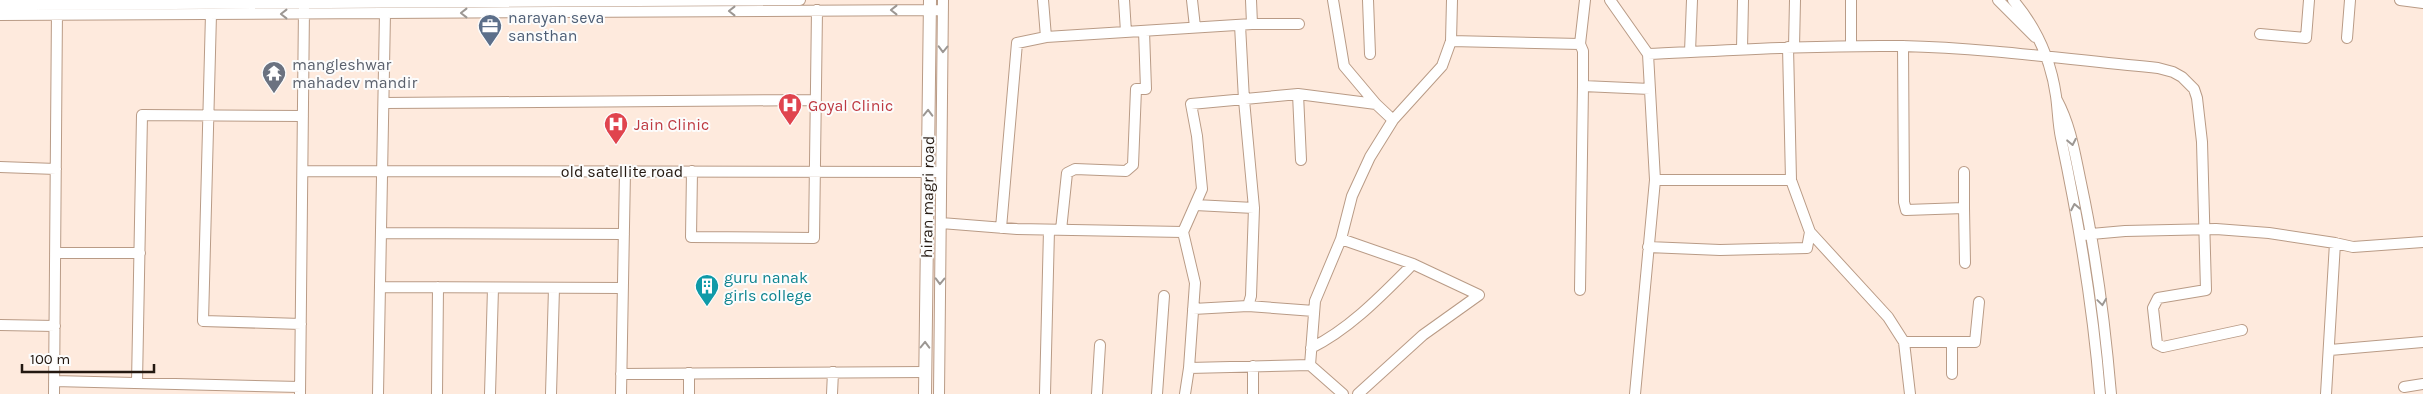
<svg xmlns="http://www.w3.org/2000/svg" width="2423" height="394" font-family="Karla,sans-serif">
	<rect width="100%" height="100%" fill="#feeadd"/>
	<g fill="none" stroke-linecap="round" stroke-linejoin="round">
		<g stroke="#b99b86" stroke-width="12">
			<path id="minor" d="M 1043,0 L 1046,37
				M 1124,0 L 1126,32
				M 1192,0 L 1195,27
				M 1368,0 L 1370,54
				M 1610,0 L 1648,54 L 1655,180 L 1635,394
				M 1851,0 L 1851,46
				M 1998,0 L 2035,37
				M 2013,0 C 2036,27 2051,61 2056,96 C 2058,110 2058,124 2061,138 C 2079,223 2093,307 2100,394
				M 2400,0 L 2423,3
				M 0,5 L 800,0
				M 211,14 L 203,321 L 301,324
				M 0,15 L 943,10
				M 1252,24 L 1299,24
				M 1240,25 L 1244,100 L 1254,208 L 1251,296 L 1248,306
				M 2260,34 L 2306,38 L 2309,0
				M 2347,38 L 2350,0
				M 1451,41 L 1580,44
				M 1903,46 L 1904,202 L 1906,210 L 1964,208 L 1964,172
				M 1788,47 L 1791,180 L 1810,232 L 1888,317 L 1904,342 L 1910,394
				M 1794,47 L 1795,0
				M 1742,49 L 1743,0
				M 1690,52 L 1692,0
				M 1648,54 C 1733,50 1817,45 1902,46 C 1987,48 2073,60 2158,68 L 2173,72 L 2182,77 L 2194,89 L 2197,98 L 2202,142 L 2206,290 L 2158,298 L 2153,308 L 2157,344 L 2163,347 L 2242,330
				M 1583,86 L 1650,89
				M 1298,94 L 1301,160
				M 2057,100 C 2071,126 2075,155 2081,183 C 2096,253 2105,323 2111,394
				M 384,103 L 816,100
				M 1393,120 L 1442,66 L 1451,41 L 1452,0
				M 0,167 L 56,169
				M 303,171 L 941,172
				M 692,171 L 691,237 L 814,238 L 817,10
				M 1655,180 L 1791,180
				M 1195,205 L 1254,208
				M 1964,208 L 1965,263
				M 941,223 L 1017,229 L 1183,232 L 1202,189 L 1197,136 L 1191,104 L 1298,94 L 1376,104
				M 1001,228 L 1017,43 L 1046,37 L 1252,24 L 1251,0
				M 1061,230 L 1067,173 L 1075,169 L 1126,171 L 1133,165 L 1136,89 L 1146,89 L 1144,31
				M 1183,232 L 1195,283 L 1189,368
				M 381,233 L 624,234
				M 2080,235 L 2125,231 L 2216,229 L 2269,233 L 2335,243 L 2353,247 L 2423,242
				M 1341,239 L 1413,264 L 1479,295 L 1423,335 L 1358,394
				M 1648,247 L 1720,250 L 1807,248 L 1810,232
				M 55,253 L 140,253
				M 380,287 L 623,288
				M 1580,290 L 1583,86 L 1583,51 L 1580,44 L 1585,0
				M 1193,309 L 1248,306 L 1314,311
				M 0,325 L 55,326
				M 1904,342 L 1975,342 L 1979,302
				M 1952,342 L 1952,374
				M 1311,348 C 1350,329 1383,294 1413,264
				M 2330,350 L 2423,342
				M 1310,365 L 1343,394
				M 621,374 L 925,372
				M 54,381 L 300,387
				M 137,383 L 142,115 L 303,116
				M 2404,387 L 2423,384
				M 54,394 L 57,9
				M 300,394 L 304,7
				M 378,394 L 385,13
				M 437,394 L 438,287
				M 490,394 L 493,288
				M 551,394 L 554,288
				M 621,394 L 625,171
				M 689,394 L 689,373
				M 832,394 L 833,372
				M 939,394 L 943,0
				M 1045,394 L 1049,230
				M 1097,394 L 1100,345
				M 1157,394 L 1164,296
				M 1185,394 L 1189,368 L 1310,365 L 1315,301 L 1341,239 L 1352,196 L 1370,157 L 1393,120 L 1376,104 L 1344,66 L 1333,0
				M 1253,394 L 1253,366
				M 2326,394 L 2335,243"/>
		</g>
		<g stroke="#b99b86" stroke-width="14">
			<path id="major" d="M 925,394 L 930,0"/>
		</g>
		<use href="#minor" stroke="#fff" stroke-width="10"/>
		<use href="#major" stroke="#fff" stroke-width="12"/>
	</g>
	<defs><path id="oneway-chevron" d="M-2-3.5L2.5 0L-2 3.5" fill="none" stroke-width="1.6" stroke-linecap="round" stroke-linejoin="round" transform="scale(1.25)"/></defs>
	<g stroke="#9c9793">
		<use href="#oneway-chevron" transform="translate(894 10) rotate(180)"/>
		<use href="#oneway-chevron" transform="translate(732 11) rotate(180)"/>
		<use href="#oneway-chevron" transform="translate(464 13) rotate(180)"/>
		<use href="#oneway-chevron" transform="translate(284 14) rotate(180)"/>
		<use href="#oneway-chevron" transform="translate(943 49) rotate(91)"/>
		<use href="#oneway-chevron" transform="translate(928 113) rotate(-89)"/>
		<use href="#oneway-chevron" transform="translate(2072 142) rotate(79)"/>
		<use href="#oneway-chevron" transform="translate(2075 207) rotate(-101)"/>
		<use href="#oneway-chevron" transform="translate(940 281) rotate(91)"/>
		<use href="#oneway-chevron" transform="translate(2102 302) rotate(82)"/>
		<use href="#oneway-chevron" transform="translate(925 345) rotate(-89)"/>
	</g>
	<defs>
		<g id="office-pin" transform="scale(1.25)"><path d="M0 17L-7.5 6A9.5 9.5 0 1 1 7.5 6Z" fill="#5c6f8a" stroke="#fcfcfc"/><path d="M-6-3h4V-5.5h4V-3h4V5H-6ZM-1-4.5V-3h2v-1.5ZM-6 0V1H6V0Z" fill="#fff"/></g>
		<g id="temple-pin" transform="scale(1.25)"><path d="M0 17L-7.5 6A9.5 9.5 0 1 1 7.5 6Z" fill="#6b7280" stroke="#fcfcfc"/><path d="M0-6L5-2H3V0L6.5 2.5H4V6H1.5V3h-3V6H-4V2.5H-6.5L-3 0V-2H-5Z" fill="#fff"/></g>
		<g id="hospital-pin" transform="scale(1.25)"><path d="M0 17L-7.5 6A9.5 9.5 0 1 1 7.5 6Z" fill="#e0444e" stroke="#fcfcfc"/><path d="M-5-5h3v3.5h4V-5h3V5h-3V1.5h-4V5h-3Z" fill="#fff"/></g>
		<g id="building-pin" transform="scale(1.25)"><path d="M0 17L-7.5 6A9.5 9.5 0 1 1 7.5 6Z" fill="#0f9aa8" stroke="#fcfcfc"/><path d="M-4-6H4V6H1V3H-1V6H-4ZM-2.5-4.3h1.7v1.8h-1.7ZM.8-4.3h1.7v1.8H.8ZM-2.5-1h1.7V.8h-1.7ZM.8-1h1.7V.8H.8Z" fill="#fff"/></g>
	</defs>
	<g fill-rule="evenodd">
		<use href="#office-pin" x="490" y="26"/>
		<use href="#temple-pin" x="274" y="73"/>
		<use href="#hospital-pin" x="790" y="105"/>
		<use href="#hospital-pin" x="616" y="124"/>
		<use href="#building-pin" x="707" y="286"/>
	</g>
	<g text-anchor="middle" stroke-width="4" stroke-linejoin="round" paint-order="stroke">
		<g font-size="16" fill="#4e5e75" stroke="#fcfcfc" text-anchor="start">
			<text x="508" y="23">narayan seva<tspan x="508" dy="18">sansthan</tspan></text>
		</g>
		<g font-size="16" fill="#5b616d" stroke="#fcfcfc" text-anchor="start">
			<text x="292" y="70">mangleshwar<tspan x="292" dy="18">mahadev mandir</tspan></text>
		</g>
		<g font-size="16" fill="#be3a42" stroke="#fcfcfc" text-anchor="start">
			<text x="808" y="111">Goyal Clinic</text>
			<text x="634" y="130">Jain Clinic</text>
		</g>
		<g font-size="16" fill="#231810" stroke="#fcfcfc">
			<text x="622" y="177">old satellite road</text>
			<text transform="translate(927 197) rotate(-89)" y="6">hiran magri road</text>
		</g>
		<g font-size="16" fill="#0d838f" stroke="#fcfcfc" text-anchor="start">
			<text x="724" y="283">guru nanak<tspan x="724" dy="18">girls college</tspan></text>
		</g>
	</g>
	<path d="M22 364v8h132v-8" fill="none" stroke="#231810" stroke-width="2.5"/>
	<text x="30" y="364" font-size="15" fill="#231810" stroke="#fcfcfc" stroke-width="4" paint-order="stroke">100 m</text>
</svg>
